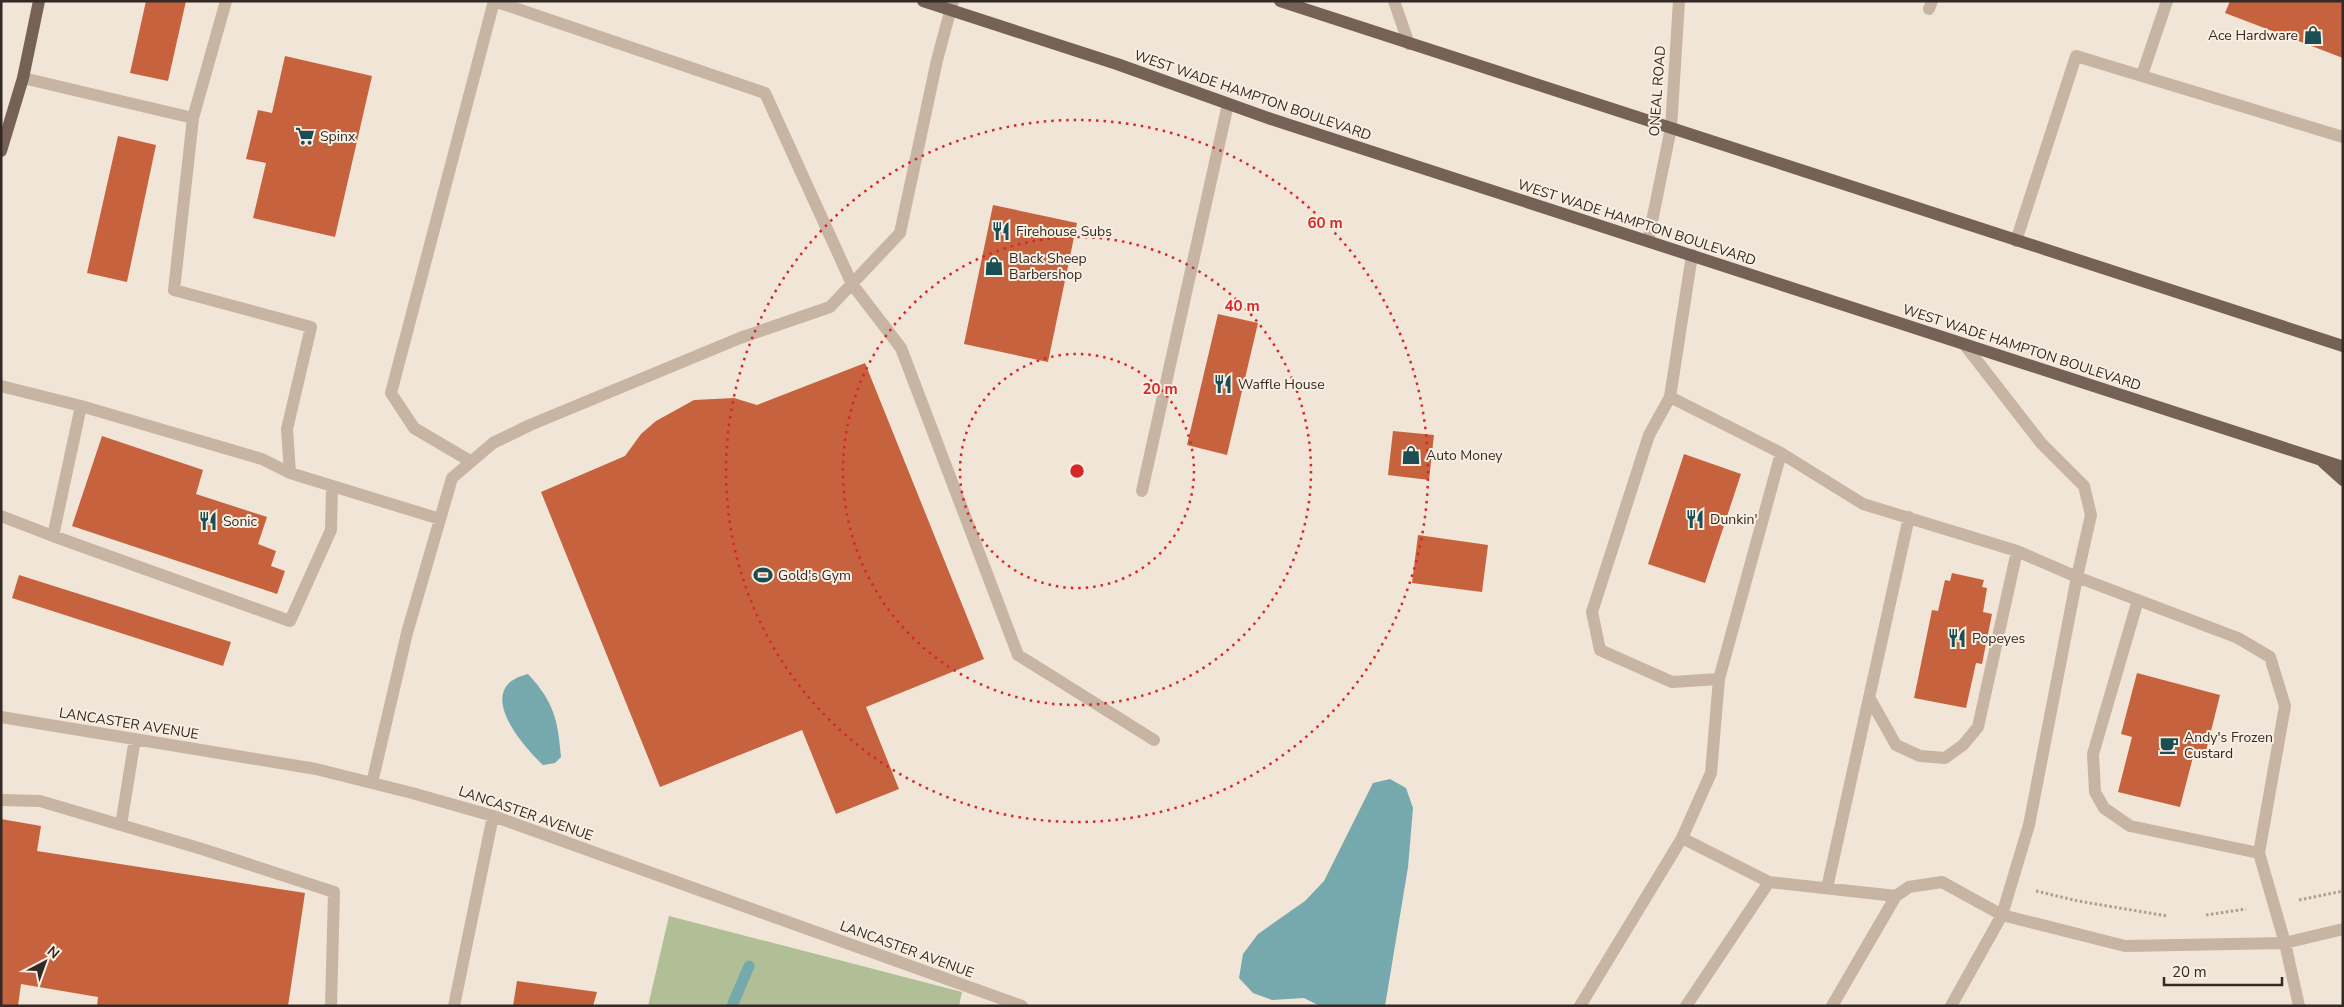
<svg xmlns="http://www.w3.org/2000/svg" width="2344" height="1007" font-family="'Nunito Sans',sans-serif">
	<rect width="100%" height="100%" fill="#f0e5d6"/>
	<path fill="#b0bf96" d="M 669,916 L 962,992 L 959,1006 L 648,1006 Z"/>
	<path fill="#75a9ad" d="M 528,674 C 554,702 558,720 561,757 L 555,763 L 543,765 C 520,744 473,687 528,674 Z
		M 1390,779 L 1406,788 L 1413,808 L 1408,867 L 1385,1006 L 1320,1006 L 1304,998 L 1272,1000 L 1253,993 L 1239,978 L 1243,954 L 1258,934 L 1305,901 L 1324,881 L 1373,783 Z"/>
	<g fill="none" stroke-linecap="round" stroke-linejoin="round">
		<path stroke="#75a9ad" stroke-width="11" d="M 732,1006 L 749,966"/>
	</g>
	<path fill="#c6633e" d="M 146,1 L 186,1 L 168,81 L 130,73 Z
		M 2230,1 L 2343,1 L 2343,58 L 2225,13 Z
		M 285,56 L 372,76 L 335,237 L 253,218 L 266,163 L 246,159 L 258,110 L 272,113 Z
		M 118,136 L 156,145 L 127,282 L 87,273 Z
		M 993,205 L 1077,223 L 1048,362 L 964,344 Z
		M 1218,314 L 1258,323 L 1227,455 L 1187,445 Z
		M 865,363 L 984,659 L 866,707 L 899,789 L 836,814 L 802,730 L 660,787 L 541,492 L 625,456 L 641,434 L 656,421 L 694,400 L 734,398 L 757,405 Z
		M 1393,431 L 1434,435 L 1429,480 L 1388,475 Z
		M 102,436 L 203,470 L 196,494 L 267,517 L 258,544 L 276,551 L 271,566 L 285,571 L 277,594 L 72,526 Z
		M 1684,454 L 1741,474 L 1705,583 L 1648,564 Z
		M 1418,535 L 1488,545 L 1482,592 L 1412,583 Z
		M 1952,573 L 1984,580 L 1982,587 L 1987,588 L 1983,612 L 1992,614 L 1982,664 L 1976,663 L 1966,708 L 1914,698 L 1932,610 L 1938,611 L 1945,580 L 1950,581 Z
		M 19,575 L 231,642 L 223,666 L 12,598 Z
		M 2137,673 L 2220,695 L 2205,755 L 2194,753 L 2180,807 L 2118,792 L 2132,737 L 2121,734 Z
		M 1,819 L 41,826 L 37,851 L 305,893 L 288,1006 L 97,1006 L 98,997 L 21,984 L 18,1006 L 1,1006 Z
		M 517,981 L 597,992 L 593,1006 L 513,1006 Z"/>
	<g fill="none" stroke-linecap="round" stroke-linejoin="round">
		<path stroke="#b39e8d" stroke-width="3" stroke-dasharray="2.5 2.5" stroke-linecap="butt" d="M 2036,891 L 2078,901 L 2167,916
			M 2299,900 L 2343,891
			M 2206,915 L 2246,909"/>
		<path stroke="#c8b4a2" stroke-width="12" d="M 494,1 L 765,93 L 852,284 L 901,348 L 1018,655 L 1154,740
			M 1394,1 L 1409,44
			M 1929,9 L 1932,1
			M 2142,75 L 2167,1
			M 23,78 L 193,118 L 174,290 L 311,327 L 287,429 L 290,473
			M 193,118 L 226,1
			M 1648,241 L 1671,128 L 1679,1
			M 2016,241 L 2076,56 L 2343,137
			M 1692,255 L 1670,397 L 1781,453 L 1863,504 L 2017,551 L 2077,577 L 2029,825 L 2002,915 L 1942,882 L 1909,887 L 1896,896 L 1832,1006
			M 1964,344 L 2041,443 L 2084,486 L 2091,515 L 2077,577 L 2238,638 L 2270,657 L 2285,706 L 2259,853 L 2285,943 L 2299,1006
			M 1,386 L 81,406 L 53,536 L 1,516
			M 1670,397 L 1649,435 L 1592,612 L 1600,650 L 1672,682 L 1719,679
			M 81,406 L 262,459 L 290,473 L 440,519
			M 470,461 L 414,428 L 391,393 L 494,1
			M 1142,491 L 1228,104
			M 53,536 L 290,621 L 331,530 L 332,487
			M 2138,600 L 2093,754 L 2095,792 L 2104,808 L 2130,826 L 2259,853
			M 1869,697 L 1896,745 L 1920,756 L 1945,758 L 1963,745 L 1978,727 L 2017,551
			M 1,717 L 316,769 L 412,793 L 493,816 L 1022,1006
			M 372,783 L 407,633 L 452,478 L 493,443 L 530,425 L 740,338 L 830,307 L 900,233 L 937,60 L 953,1
			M 1,800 L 40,801 L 202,849 L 334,892 L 331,1006
			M 121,825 L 135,739
			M 1682,838 L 1769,882 L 1686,1006
			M 1769,882 L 1896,896
			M 1827,888 L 1909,517
			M 454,1006 L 493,816
			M 1580,1006 L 1682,838 L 1711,773 L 1719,679 L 1781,453
			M 1951,1006 L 2002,915 L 2125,946 L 2285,943 L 2343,929"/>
		<path stroke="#756155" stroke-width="12" d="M 923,1 L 1117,64 L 1271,119 L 2343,467
			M 1280,1 L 2343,346
			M 1,151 L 23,78 L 39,1
			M 2323,462 L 2343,480"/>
	</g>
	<g fill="none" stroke="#d62828" stroke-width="2.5" stroke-dasharray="2.5 5">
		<circle cx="1077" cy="471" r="117"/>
		<circle cx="1077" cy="471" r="234"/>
		<circle cx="1077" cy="471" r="351"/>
	</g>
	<defs>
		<g id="shop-bare" transform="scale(1.5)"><path d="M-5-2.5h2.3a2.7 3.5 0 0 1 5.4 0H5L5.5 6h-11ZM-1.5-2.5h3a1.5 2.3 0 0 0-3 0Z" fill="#1b4e53" stroke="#f8efe2" stroke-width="2.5" paint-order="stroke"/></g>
		<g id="supermarket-bare" transform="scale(1.5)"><path d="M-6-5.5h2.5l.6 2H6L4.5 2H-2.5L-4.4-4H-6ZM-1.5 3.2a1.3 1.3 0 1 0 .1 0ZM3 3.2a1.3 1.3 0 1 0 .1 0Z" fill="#1b4e53" stroke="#f8efe2" stroke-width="2.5" paint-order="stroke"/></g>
		<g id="restaurant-bare" transform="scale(1.5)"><path d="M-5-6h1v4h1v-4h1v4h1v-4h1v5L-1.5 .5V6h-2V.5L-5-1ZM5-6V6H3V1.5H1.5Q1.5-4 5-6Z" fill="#1b4e53" stroke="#f8efe2" stroke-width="2.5" paint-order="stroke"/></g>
		<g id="stadium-bare" transform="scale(1.5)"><path d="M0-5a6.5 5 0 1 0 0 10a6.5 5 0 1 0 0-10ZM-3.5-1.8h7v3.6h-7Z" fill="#1b4e53" stroke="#f8efe2" stroke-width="2.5" paint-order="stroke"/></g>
		<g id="cafe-bare" transform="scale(1.5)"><path d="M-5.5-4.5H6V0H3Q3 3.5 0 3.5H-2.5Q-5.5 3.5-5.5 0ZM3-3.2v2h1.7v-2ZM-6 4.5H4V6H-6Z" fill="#1b4e53" stroke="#f8efe2" stroke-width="2.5" paint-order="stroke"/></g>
	</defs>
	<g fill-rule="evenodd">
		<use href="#shop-bare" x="2313" y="35"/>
		<use href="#supermarket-bare" x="305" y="136"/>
		<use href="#restaurant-bare" x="1001" y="231"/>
		<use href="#shop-bare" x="994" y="266"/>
		<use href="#restaurant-bare" x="1223" y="384"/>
		<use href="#shop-bare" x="1411" y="455"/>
		<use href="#restaurant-bare" x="1695" y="519"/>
		<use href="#restaurant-bare" x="208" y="521"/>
		<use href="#stadium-bare" x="763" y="575"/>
		<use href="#restaurant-bare" x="1957" y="638"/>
		<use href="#cafe-bare" x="2169" y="745"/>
	</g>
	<g text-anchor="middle" stroke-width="4" stroke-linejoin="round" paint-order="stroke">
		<g font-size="14" fill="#332925" stroke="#f8efe2" text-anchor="start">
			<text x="2298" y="40" text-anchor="end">Ace Hardware</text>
			<text x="320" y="141">Spinx</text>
			<text x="1016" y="236">Firehouse Subs</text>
			<text x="1009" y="263">Black Sheep<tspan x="1009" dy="16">Barbershop</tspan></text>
			<text x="1238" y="389">Waffle House</text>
			<text x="1426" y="460">Auto Money</text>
			<text x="1710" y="524">Dunkin'</text>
			<text x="223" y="526">Sonic</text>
			<text x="778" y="580">Gold's Gym</text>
			<text x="1972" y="643">Popeyes</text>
			<text x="2184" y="742">Andy's Frozen<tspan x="2184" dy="16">Custard</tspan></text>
		</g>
		<g font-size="14" fill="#332925" stroke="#f8efe2">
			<text transform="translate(1657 91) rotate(-86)" y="5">ONEAL ROAD</text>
			<text transform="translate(1253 95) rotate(19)" y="5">WEST WADE HAMPTON BOULEVARD</text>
			<text transform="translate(1637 222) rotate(18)" y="5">WEST WADE HAMPTON BOULEVARD</text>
			<text transform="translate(2022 347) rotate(18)" y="5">WEST WADE HAMPTON BOULEVARD</text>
			<text transform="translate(129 723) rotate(9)" y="5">LANCASTER AVENUE</text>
			<text transform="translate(526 813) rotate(19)" y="5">LANCASTER AVENUE</text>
			<text transform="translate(907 949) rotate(20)" y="5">LANCASTER AVENUE</text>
		</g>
	</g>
	<circle cx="1077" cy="471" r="8" fill="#d62828" stroke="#f8efe2" stroke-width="2.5"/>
	<g font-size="15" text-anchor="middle" font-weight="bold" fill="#d62828" stroke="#f8efe2" stroke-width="4" stroke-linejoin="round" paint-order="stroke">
		<text x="1325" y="228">60 m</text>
		<text x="1242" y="311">40 m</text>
		<text x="1160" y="394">20 m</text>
	</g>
	<rect width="2344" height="1007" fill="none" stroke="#332925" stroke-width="5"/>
	<g transform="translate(45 962) rotate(41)" stroke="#f8efe2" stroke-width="4" paint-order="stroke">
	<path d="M0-4L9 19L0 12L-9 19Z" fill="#332925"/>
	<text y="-8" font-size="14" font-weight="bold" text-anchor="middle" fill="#332925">N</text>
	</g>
	<path d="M2164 977v8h118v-8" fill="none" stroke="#332925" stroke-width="2.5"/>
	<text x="2172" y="977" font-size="15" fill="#332925" stroke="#f8efe2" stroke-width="4" paint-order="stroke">20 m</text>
</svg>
